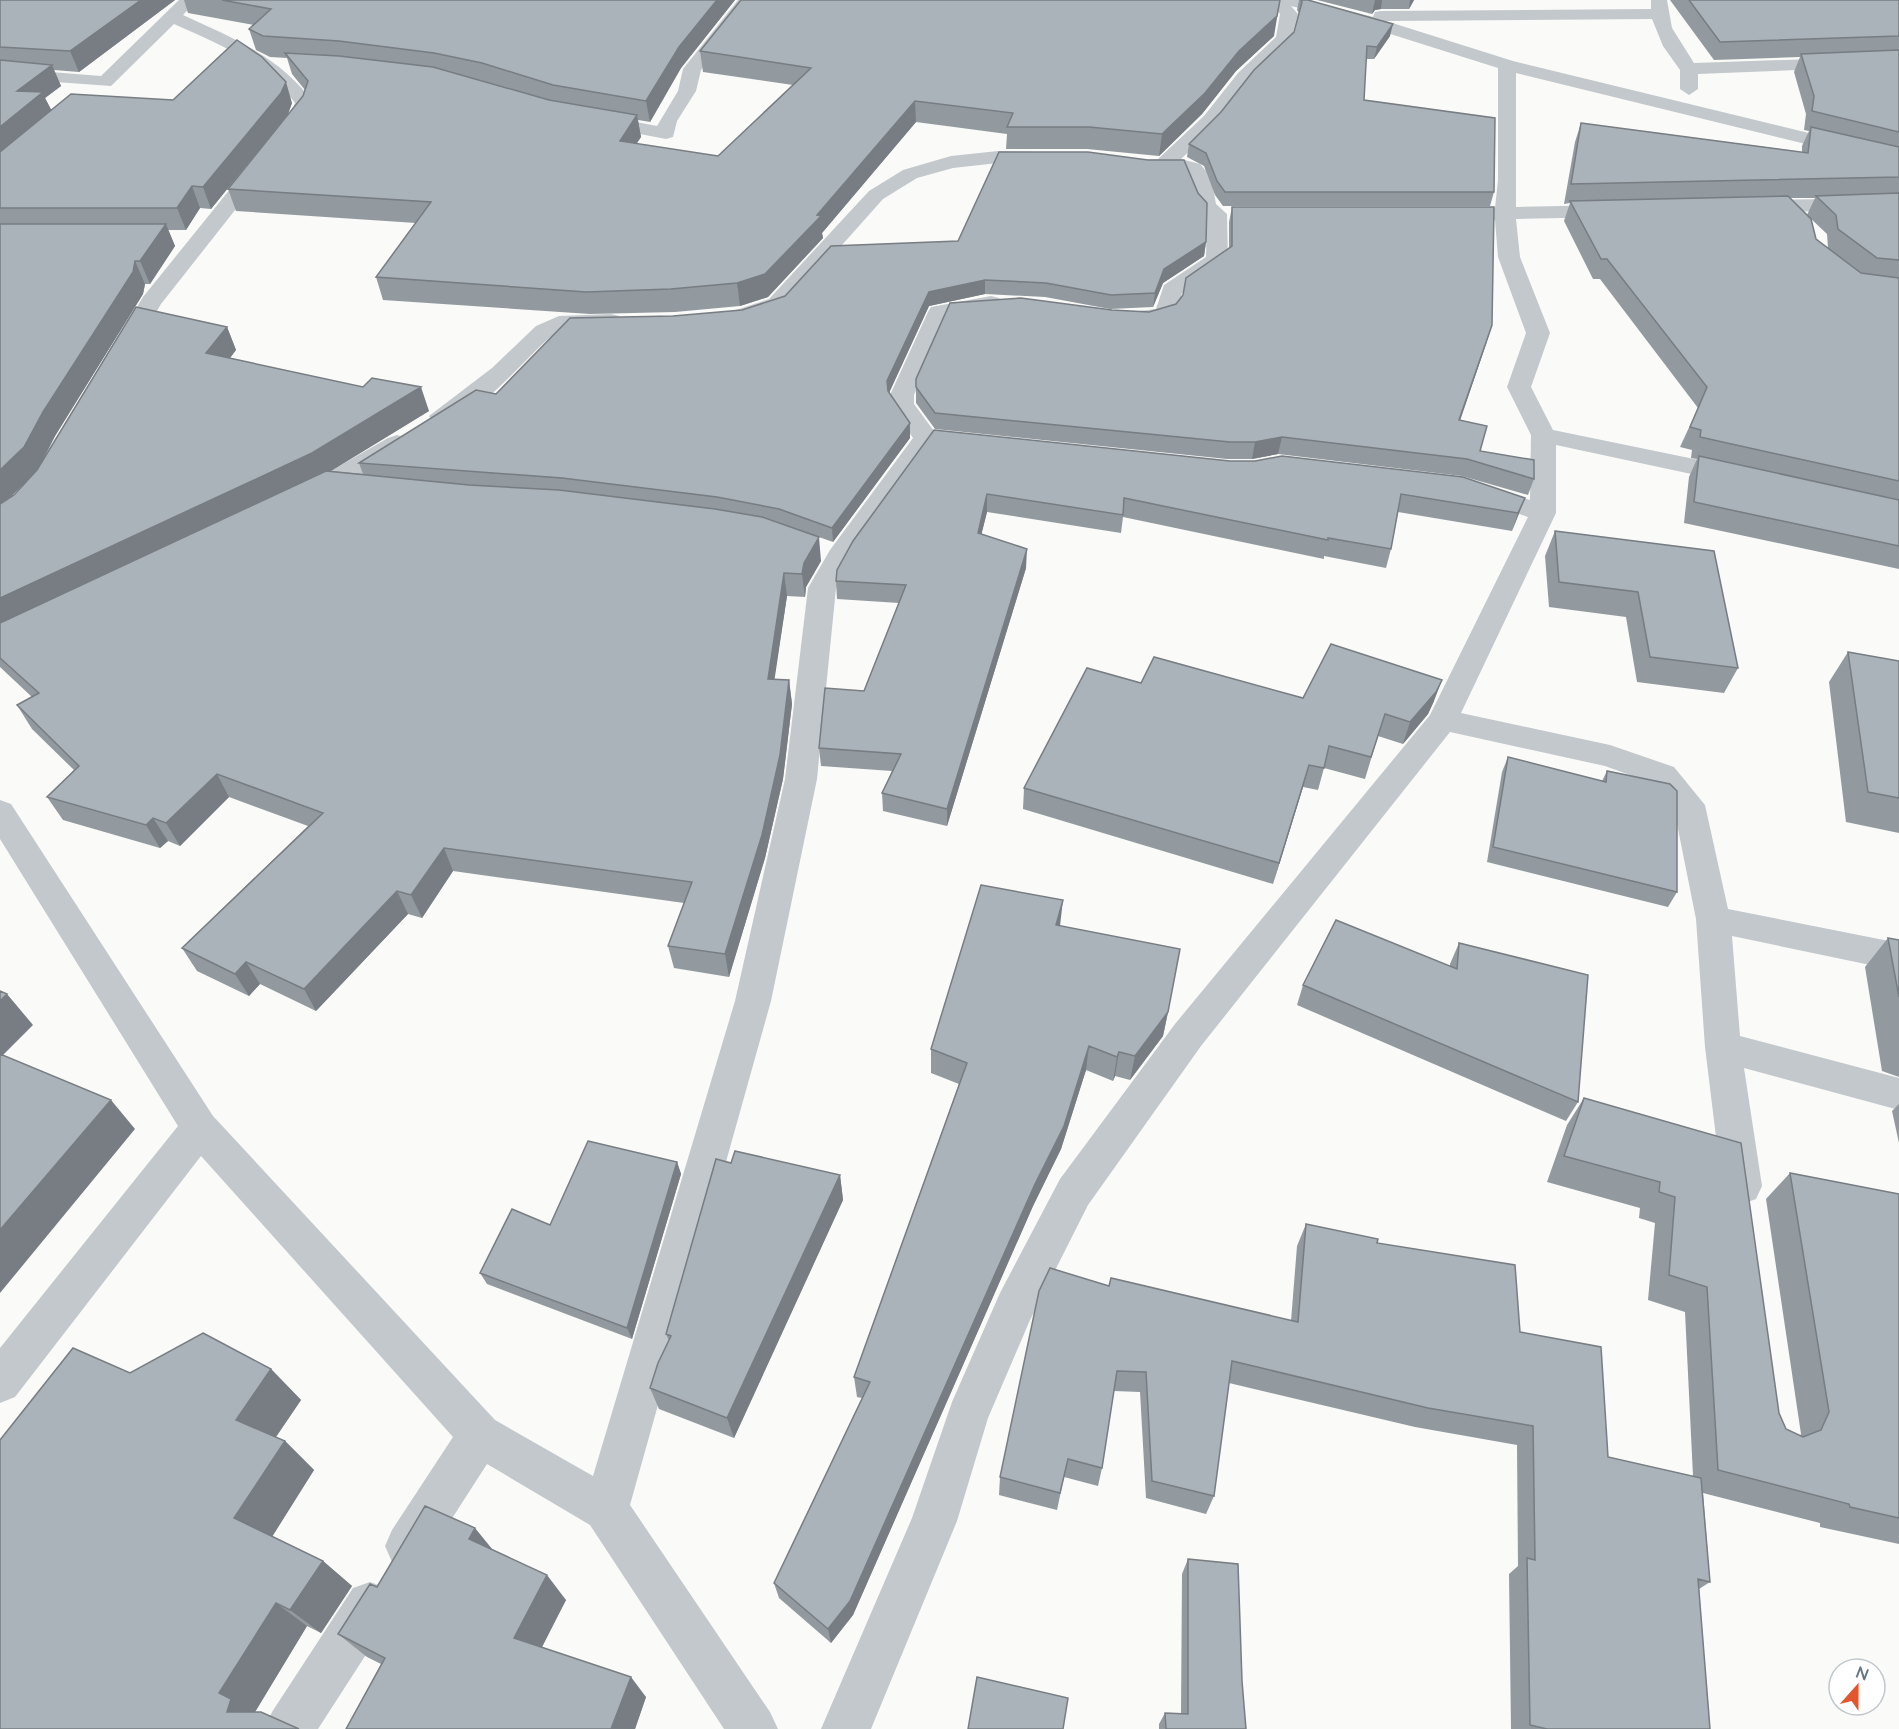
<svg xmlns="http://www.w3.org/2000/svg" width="1899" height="1729" font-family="Lato,sans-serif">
	<rect width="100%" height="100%" fill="#fafaf8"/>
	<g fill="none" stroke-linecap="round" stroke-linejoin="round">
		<path fill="#c3c8cc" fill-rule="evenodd" d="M 179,0 L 197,0 L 183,15 C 231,37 283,58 313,103 L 306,120 L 161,304 L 133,352 L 117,352 L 113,347 L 143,297 L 290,115 L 295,103 C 268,63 216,43 174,24 L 111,86 L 0,78 L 0,68 L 101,76 Z
			M 738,0 L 755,0 L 701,70 L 696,91 L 677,121 L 673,137 L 666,139 L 588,124 L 585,120 L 595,114 L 657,126 L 678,91 L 683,69 Z
			M 1270,0 L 1308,0 L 1373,17 L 1375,12 L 1381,11 L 1651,9 L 1651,0 L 1667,0 L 1672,28 L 1694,63 L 1899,56 L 1899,66 L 1698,74 L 1698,89 L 1689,95 L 1680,89 L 1680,70 L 1663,46 L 1652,19 L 1386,21 L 1513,61 L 1899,155 L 1899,167 L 1516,73 L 1516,207 L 1612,205 L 1619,207 L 1622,211 L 1619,215 L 1612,217 L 1516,219 L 1520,257 L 1550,333 L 1531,387 L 1553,430 L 1738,468 L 1747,471 L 1751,476 L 1747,481 L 1738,484 L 1556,445 L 1556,513 L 1461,713 L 1610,745 L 1674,767 L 1705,805 L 1728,909 L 1899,943 L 1899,971 L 1732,936 L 1740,1036 L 1899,1078 L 1899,1110 L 1744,1068 L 1762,1186 L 1756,1199 L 1742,1204 L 1728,1199 L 1722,1186 L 1705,1047 L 1696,919 L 1674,809 L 1652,783 L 1605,766 L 1450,732 L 1201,1046 L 1088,1205 L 1030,1320 L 988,1418 L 957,1521 L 871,1729 L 821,1729 L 912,1518 L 952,1402 L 1000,1293 L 1060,1179 L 1175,1024 L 1430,715 L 1528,517 L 1471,498 L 1467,492 L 1471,486 L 1480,484 L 1530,500 L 1531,435 L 1507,387 L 1526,333 L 1498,257 L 1495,220 L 1477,218 L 1474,214 L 1477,210 L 1495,208 L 1498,180 L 1498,68 L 1346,20 L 1291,6 L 1298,14 L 1290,43 L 1250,81 L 1218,124 L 1181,159 L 1200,164 L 1206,171 L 1213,188 L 1216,204 L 1227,214 L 1228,260 L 1182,293 L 1174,318 L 1157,322 L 1121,323 L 1118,318 L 1121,313 L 1156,309 L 1164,285 L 1206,257 L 1207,216 L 1196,206 L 1189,177 C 1179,165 1149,172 1134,168 L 1131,164 L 1134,160 L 1158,159 L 1204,116 L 1238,73 L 1276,37 L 1280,14 Z
			M 998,151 L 1042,152 L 1049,154 L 1052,158 L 1049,162 L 1042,164 L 998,163 L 953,168 L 917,178 L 883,199 L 785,309 L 744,322 L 736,320 L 733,315 L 736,310 L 769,299 L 869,191 L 903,170 L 951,156 Z
			M 1899,198 L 1899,210 L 1751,212 L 1744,210 L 1741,206 L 1744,202 L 1751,200 Z
			M 991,296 L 999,298 L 1002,303 L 999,308 L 948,317 L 914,395 L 914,404 L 934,431 L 983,438 L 987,443 L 983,448 L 974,451 L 933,446 L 852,558 L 836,588 L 817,779 L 771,1001 L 630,1505 L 770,1712 L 778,1729 L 724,1729 L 590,1525 L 487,1464 L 424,1562 L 408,1569 L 392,1562 L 385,1546 L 392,1530 L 453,1437 L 201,1156 L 15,1397 L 0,1403 L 0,1348 L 178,1126 L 0,839 L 0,800 L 11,804 L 213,1116 L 495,1420 L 593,1476 L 735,1001 L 785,779 L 808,588 L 830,550 L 913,438 L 890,404 L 890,395 L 928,312 L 931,307 Z
			M 611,314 L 619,316 L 622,321 L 619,326 C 598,331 570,323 552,336 C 524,357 470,431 432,421 L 429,416 L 492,368 L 536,326 L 559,316 Z
			M 397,435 L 406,438 L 410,443 L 406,448 L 319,500 L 310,502 L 301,500 L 297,494 L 301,488 L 388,438 Z
			M 370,1582 L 387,1588 L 393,1605 L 387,1622 L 318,1729 L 264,1729 L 272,1712 L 353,1588 Z"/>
	</g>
	<path fill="#929a9f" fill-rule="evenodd" d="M 0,0 L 175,0 L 79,72 L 54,70 L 61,86 L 45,98 L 51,110 L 173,100 L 292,103 L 288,114 L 211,209 L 200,208 L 186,230 L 168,230 L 175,246 L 150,284 L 145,284 L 143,294 L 55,436 L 39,468 L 227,327 L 236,350 L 230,358 L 429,411 L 331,471 L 363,474 L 359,463 L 496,394 L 673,316 L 742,310 L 1206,242 L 1204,256 L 1163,283 L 1153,307 L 1110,309 L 1045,297 L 985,294 L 929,306 L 889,393 L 910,423 L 910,438 L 833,542 L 779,523 L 821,561 L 806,587 L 805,597 L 787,596 L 774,679 L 789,680 L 792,704 L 783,779 L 765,858 L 729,977 L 674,968 L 668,946 L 684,903 L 453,871 L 422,918 L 408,914 L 316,1011 L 260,984 L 249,996 L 197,971 L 182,948 L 308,826 L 229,797 L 180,846 L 168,841 L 160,848 L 63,820 L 47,797 L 74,770 L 32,729 L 17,705 L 32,697 L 0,667 ZM 33,475 L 14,495 L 9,498 Z
		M 184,0 L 735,0 L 681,68 L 650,122 L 638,120 L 641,137 L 636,144 L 718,156 L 793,85 L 703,72 L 700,51 L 1274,36 L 1236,71 L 1202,114 L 1159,156 L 1087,149 L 1006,149 L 1007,134 L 916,122 L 822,233 L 823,238 L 768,297 L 740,306 L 675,312 L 590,314 L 383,300 L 376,277 L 416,223 L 236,211 L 228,189 L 303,96 L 305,90 L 292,74 L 287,58 L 270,57 L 256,50 L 249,29 L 254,25 L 188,13 Z
		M 1299,0 L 1308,0 L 1390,36 L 1374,59 L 1366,59 L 1364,100 L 1494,192 L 1490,206 L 1223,206 L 1215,195 L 1204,166 L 1187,157 L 1189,144 L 1221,112 L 1294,32 L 1299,13 L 1297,10 Z
		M 1317,0 L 1414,0 L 1409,9 L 1381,9 L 1375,10 L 1372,14 Z
		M 1670,0 L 1899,0 L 1899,569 L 1684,523 L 1689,477 L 1697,459 L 1691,458 L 1692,450 L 1680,447 L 1698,408 L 1600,279 L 1593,279 L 1564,221 L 1570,203 L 1564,204 L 1575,142 L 1581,123 L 1802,152 L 1802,146 L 1809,131 L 1804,130 L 1806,114 L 1794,72 L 1800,57 L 1714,60 ZM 1790,198 L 1815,198 L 1807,215 L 1827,234 L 1828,248 L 1816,239 Z
		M 1232,207 L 1487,341 L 1460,421 L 1480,451 L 1534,479 L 1528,495 L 1462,476 L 1278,454 L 1252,459 L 1227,459 L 935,429 L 916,403 L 916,379 L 1112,310 L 1149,312 L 1176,304 L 1229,248 L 1229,222 Z
		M 934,430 L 1525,498 L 1512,531 L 1398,512 L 1391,549 L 1386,568 L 1324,556 L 1324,559 L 1123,517 L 1121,533 L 987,512 L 981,535 L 1026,568 L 947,826 L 883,811 L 882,793 L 892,771 L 821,766 L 819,748 L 864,691 L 899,603 L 837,599 L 836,581 Z
		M 1555,531 L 1714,551 L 1738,668 L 1724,693 L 1637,682 L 1626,617 L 1549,607 L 1545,556 Z
		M 1848,652 L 1899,661 L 1899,833 L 1846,822 L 1829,682 Z
		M 1141,683 L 1303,698 L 1434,701 L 1428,714 L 1403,744 L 1378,736 L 1365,779 L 1324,768 L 1318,790 L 1303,787 L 1273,884 L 1023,809 L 1024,788 Z
		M 1508,757 L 1602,781 L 1607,771 L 1677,892 L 1668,907 L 1487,862 L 1502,772 Z
		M 1060,926 L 1168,1012 L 1163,1036 L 1130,1080 L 1115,1076 L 1113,1081 L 1086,1070 L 1061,1149 L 1033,1206 L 853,1615 L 831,1643 L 779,1598 L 774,1583 L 862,1398 L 857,1397 L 854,1377 L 959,1084 L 931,1073 L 931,1049 Z
		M 1888,938 L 1899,940 L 1899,1077 L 1882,1071 L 1865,967 Z
		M 1459,943 L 1578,1102 L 1566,1121 L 1297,1005 L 1303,985 L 1450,966 L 1450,964 Z
		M 1584,1098 L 1741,1143 L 1779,1413 L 1786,1429 L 1800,1436 L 1801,1434 L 1766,1199 L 1790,1173 L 1899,1194 L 1899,1544 L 1820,1527 L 1820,1523 L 1703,1493 L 1710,1582 L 1699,1589 L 1710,1729 L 1511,1729 L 1509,1574 L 1518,1566 L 1517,1445 L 1415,1427 L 1229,1383 L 1214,1496 L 1206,1514 L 1146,1498 L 1140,1392 L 1114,1391 L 1102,1468 L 1098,1486 L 1064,1477 L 1057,1510 L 999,1495 L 1000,1477 L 1109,1286 L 1291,1321 L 1297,1246 L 1306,1224 L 1377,1243 L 1520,1332 L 1608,1457 L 1693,1476 L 1685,1312 L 1648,1300 L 1655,1223 L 1639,1218 L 1640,1208 L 1547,1182 L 1567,1125 Z
		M 1899,1104 L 1899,1143 L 1892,1111 Z
		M 677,1162 L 681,1174 L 632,1339 L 487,1284 L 480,1273 L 550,1225 Z
		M 731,1163 L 840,1175 L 843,1200 L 734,1438 L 659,1409 L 650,1388 L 669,1341 L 666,1334 Z
		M 271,1369 L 301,1400 L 276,1437 L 285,1441 L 314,1470 L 272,1536 L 323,1561 L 352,1586 L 321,1633 L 307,1626 L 255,1712 L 0,1729 L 130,1373 Z
		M 493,1550 L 566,1600 L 541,1647 L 646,1697 L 635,1729 L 346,1729 L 381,1664 L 367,1657 L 338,1634 L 377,1587 Z
		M 1188,1559 L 1246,1729 L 1159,1729 L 1159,1724 L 1165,1713 L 1181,1714 L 1182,1574 Z"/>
	<path fill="#777d82" d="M 141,0 L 175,0 L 79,72 L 70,51 Z
		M 717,0 L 735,0 L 681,68 L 650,122 L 646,101 L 679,47 Z
		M 1280,0 L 1274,36 L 1236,71 L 1202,114 L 1159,156 L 1162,134 Z
		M 1375,0 L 1382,0 L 1381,9 L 1375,10 L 1372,14 Z
		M 1410,0 L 1414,0 L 1409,9 Z
		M 1393,24 L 1390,36 L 1374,59 L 1377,47 Z
		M 52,65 L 61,86 L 45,98 L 53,113 L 0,157 L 0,127 L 17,91 Z
		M 286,82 L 292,103 L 288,114 L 211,209 L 203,187 Z
		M 915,101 L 916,122 L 822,233 L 823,238 L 768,297 L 740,306 L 737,283 L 817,215 Z
		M 637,115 L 641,137 L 624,163 L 620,141 Z
		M 192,186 L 200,208 L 186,230 L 177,208 Z
		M 166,224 L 175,246 L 150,284 L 140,261 Z
		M 1206,242 L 1204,256 L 1163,283 L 1153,307 L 1155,293 L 1164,269 Z
		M 135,261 L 145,284 L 143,294 L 55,436 L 37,471 L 0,507 L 0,470 L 43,412 Z
		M 985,280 L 985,294 L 929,306 L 888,395 L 887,381 L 929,292 Z
		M 1492,325 L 1487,341 L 1454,437 L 1459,420 Z
		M 227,327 L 236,350 L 216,376 L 206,353 Z
		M 421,387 L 429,411 L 321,477 L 0,629 L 0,598 Z
		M 910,423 L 910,438 L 833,542 L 832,528 Z
		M 1282,437 L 1278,454 L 1252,459 L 1255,442 Z
		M 987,494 L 987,512 L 977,552 L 978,533 Z
		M 1525,498 L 1518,516 L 1512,531 L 1518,513 Z
		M 819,537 L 821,561 L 806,587 L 805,597 L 802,574 L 804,563 Z
		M 1027,549 L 1026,568 L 947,826 L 947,809 Z
		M 784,573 L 787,596 L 771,703 L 768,679 Z
		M 789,680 L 792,704 L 783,779 L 765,858 L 729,977 L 725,954 Z
		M 1442,680 L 1434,701 L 1428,714 L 1403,744 L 1410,722 Z
		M 1309,765 L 1303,787 L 1273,884 L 1279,863 Z
		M 217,774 L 229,797 L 180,846 L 166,823 Z
		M 153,818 L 168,841 L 160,848 L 146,825 Z
		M 444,848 L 453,871 L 422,918 L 411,895 Z
		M 397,891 L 408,914 L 316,1011 L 304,989 Z
		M 1063,900 L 1060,926 L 1056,925 Z
		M 246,962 L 260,984 L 249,996 L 235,974 Z
		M 7,994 L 33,1025 L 0,1058 L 0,1001 Z
		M 1168,1012 L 1163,1036 L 1130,1080 L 1135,1056 Z
		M 1089,1046 L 1086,1070 L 1061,1149 L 1033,1206 L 853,1615 L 831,1643 L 828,1629 Z
		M 1119,1052 L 1115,1076 L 1113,1081 L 1117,1057 Z
		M 111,1100 L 135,1129 L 0,1293 L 0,1230 Z
		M 677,1162 L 681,1174 L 632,1339 L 627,1328 Z
		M 840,1175 L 843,1200 L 734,1438 L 727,1418 Z
		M 271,1369 L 301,1400 L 267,1450 L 236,1420 Z
		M 285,1441 L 314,1470 L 267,1545 L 234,1518 Z
		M 475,1528 L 497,1555 L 469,1539 Z
		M 323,1561 L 352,1586 L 321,1633 L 290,1610 Z
		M 547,1575 L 566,1600 L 535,1661 L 514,1638 Z
		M 276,1603 L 307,1626 L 255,1712 L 227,1712 L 219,1693 Z
		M 631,1677 L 646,1697 L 635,1729 L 611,1729 Z"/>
	<path fill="#aab3b9" stroke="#777d82" stroke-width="1.5" d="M 0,0 L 141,0 L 70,51 L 0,47 Z
		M 222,0 L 717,0 L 679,47 L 646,101 L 553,85 L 482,63 L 434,53 L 339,41 L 263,36 L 249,29 L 271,9 Z
		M 741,0 L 1280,0 L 1277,16 L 1239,51 L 1205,93 L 1162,134 L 1089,127 L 1007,127 L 1013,113 L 915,101 L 817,215 L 821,216 L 765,274 L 737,283 L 671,289 L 586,292 L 376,277 L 431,202 L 228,189 L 303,96 L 308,81 L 285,53 L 339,56 L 433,67 L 549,100 L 637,115 L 620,141 L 718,156 L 811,68 L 700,51 Z
		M 1301,0 L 1308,0 L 1393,24 L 1377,47 L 1367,46 L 1364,100 L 1495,118 L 1494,192 L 1225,192 L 1217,181 L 1206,153 L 1189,144 L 1221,112 L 1254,70 L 1294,32 L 1302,2 Z
		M 1689,0 L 1899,0 L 1899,36 L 1720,42 Z
		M 237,40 L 262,57 L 286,82 L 281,93 L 203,187 L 192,186 L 177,208 L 0,208 L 0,152 L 71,94 L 173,100 Z
		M 1899,50 L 1899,132 L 1812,111 L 1814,96 L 1801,54 Z
		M 0,60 L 52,65 L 17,91 L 43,92 L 0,127 Z
		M 1581,123 L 1808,153 L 1811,127 L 1899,147 L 1899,177 L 1571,184 Z
		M 999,152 L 1088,152 L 1148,160 L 1184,160 L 1198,193 L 1207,203 L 1206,242 L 1164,269 L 1155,293 L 1111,295 L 1046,283 L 985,280 L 929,292 L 887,381 L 888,391 L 910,423 L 832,528 L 779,509 L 717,497 L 562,478 L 359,463 L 476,390 L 496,394 L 570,318 L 673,316 L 742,310 L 785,296 L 831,246 L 958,241 Z
		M 1899,193 L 1899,260 L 1877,258 L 1838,229 L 1836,215 L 1816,196 Z
		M 1788,196 L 1811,219 L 1816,239 L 1861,273 L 1899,278 L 1899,481 L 1700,437 L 1701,430 L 1690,427 L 1707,387 L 1607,259 L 1601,259 L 1570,201 Z
		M 1232,207 L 1494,207 L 1492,325 L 1459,420 L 1487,426 L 1480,451 L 1534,460 L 1534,479 L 1467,459 L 1282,437 L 1255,442 L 1230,442 L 935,413 L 916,387 L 916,379 L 950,303 L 1021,298 L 1112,310 L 1149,312 L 1176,304 L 1183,295 L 1186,278 L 1232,246 Z
		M 0,224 L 166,224 L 140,261 L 135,261 L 133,272 L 43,412 L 24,447 L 0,470 Z
		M 136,307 L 227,327 L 206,353 L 363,387 L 372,378 L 421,387 L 312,453 L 0,598 L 0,504 L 14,495 L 37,470 Z
		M 934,430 L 1230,461 L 1255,461 L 1282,456 L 1463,477 L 1525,498 L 1518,513 L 1401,494 L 1391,549 L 1328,538 L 1328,540 L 1124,498 L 1123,515 L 987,494 L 978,533 L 1027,549 L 947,809 L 882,793 L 901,754 L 819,748 L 825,688 L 864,691 L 906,585 L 836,581 L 837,570 L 853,541 Z
		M 1699,456 L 1899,500 L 1899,546 L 1694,502 Z
		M 326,471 L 469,485 L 559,490 L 715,509 L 762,517 L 819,537 L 804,563 L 802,574 L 784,573 L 768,679 L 789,680 L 780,755 L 762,835 L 725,954 L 668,946 L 692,882 L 444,848 L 411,895 L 397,891 L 304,989 L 246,962 L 235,974 L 182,948 L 323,813 L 217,774 L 166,823 L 153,818 L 146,825 L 47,797 L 79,766 L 17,705 L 39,693 L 0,658 L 0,623 Z
		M 1555,531 L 1714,551 L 1738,668 L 1650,657 L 1638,592 L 1559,582 Z
		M 1331,644 L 1442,680 L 1436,692 L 1410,722 L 1385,714 L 1371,757 L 1329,746 L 1324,768 L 1309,765 L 1279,863 L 1024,788 L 1087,668 L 1141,683 L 1154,657 L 1303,698 Z
		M 1848,652 L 1899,661 L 1899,798 L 1868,792 Z
		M 1508,757 L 1606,782 L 1607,771 L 1670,784 L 1677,791 L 1677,892 L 1493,847 Z
		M 981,885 L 1063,900 L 1056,925 L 1180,949 L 1168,1012 L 1135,1056 L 1119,1052 L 1117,1057 L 1089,1046 L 1064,1126 L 1035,1184 L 850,1601 L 828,1629 L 774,1583 L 870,1382 L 854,1377 L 967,1063 L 931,1049 Z
		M 1336,920 L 1457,969 L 1459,943 L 1588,975 L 1578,1102 L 1303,985 Z
		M 1888,938 L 1899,940 L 1899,997 Z
		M 0,991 L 7,994 L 0,1001 Z
		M 0,1054 L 111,1100 L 0,1230 Z
		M 1584,1098 L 1741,1143 L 1779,1413 L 1786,1429 L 1803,1437 L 1821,1430 L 1829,1412 L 1790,1173 L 1899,1194 L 1899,1518 L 1850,1507 L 1849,1504 L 1718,1470 L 1707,1287 L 1669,1275 L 1675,1197 L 1659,1192 L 1660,1182 L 1564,1156 Z
		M 588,1141 L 677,1162 L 627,1328 L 480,1273 L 512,1209 L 550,1225 Z
		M 735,1151 L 840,1175 L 727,1418 L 650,1388 L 658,1363 L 671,1336 L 666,1334 L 716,1159 L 731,1163 Z
		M 1306,1224 L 1378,1239 L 1377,1243 L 1515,1265 L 1520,1332 L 1601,1347 L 1608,1457 L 1701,1478 L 1710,1582 L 1698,1579 L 1710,1729 L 1547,1729 L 1530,1725 L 1527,1558 L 1535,1560 L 1533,1426 L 1428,1408 L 1232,1361 L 1214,1496 L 1152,1481 L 1146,1372 L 1117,1371 L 1102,1468 L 1068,1459 L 1060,1493 L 1000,1477 L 1039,1291 L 1050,1268 L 1109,1286 L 1111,1278 L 1298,1322 Z
		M 203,1333 L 271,1369 L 236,1420 L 285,1441 L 234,1518 L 323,1561 L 290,1610 L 276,1603 L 219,1693 L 231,1699 L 227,1712 L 261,1712 L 299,1729 L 0,1729 L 0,1440 L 73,1348 L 130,1373 Z
		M 425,1506 L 475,1528 L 469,1539 L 547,1575 L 514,1638 L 631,1677 L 611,1729 L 346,1729 L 385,1658 L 338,1634 L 370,1584 L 377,1587 Z
		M 1188,1559 L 1238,1564 L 1242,1681 L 1246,1729 L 1166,1729 L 1165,1713 L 1188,1714 Z
		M 977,1677 L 1068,1698 L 1063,1729 L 968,1729 Z"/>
	<g transform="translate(1857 1687) rotate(21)"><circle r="28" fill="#ffffff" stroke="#c1c8cd" stroke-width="1.5"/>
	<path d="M0-4.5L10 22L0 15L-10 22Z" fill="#e4572e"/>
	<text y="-9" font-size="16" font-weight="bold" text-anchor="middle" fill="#657683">N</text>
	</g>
</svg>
